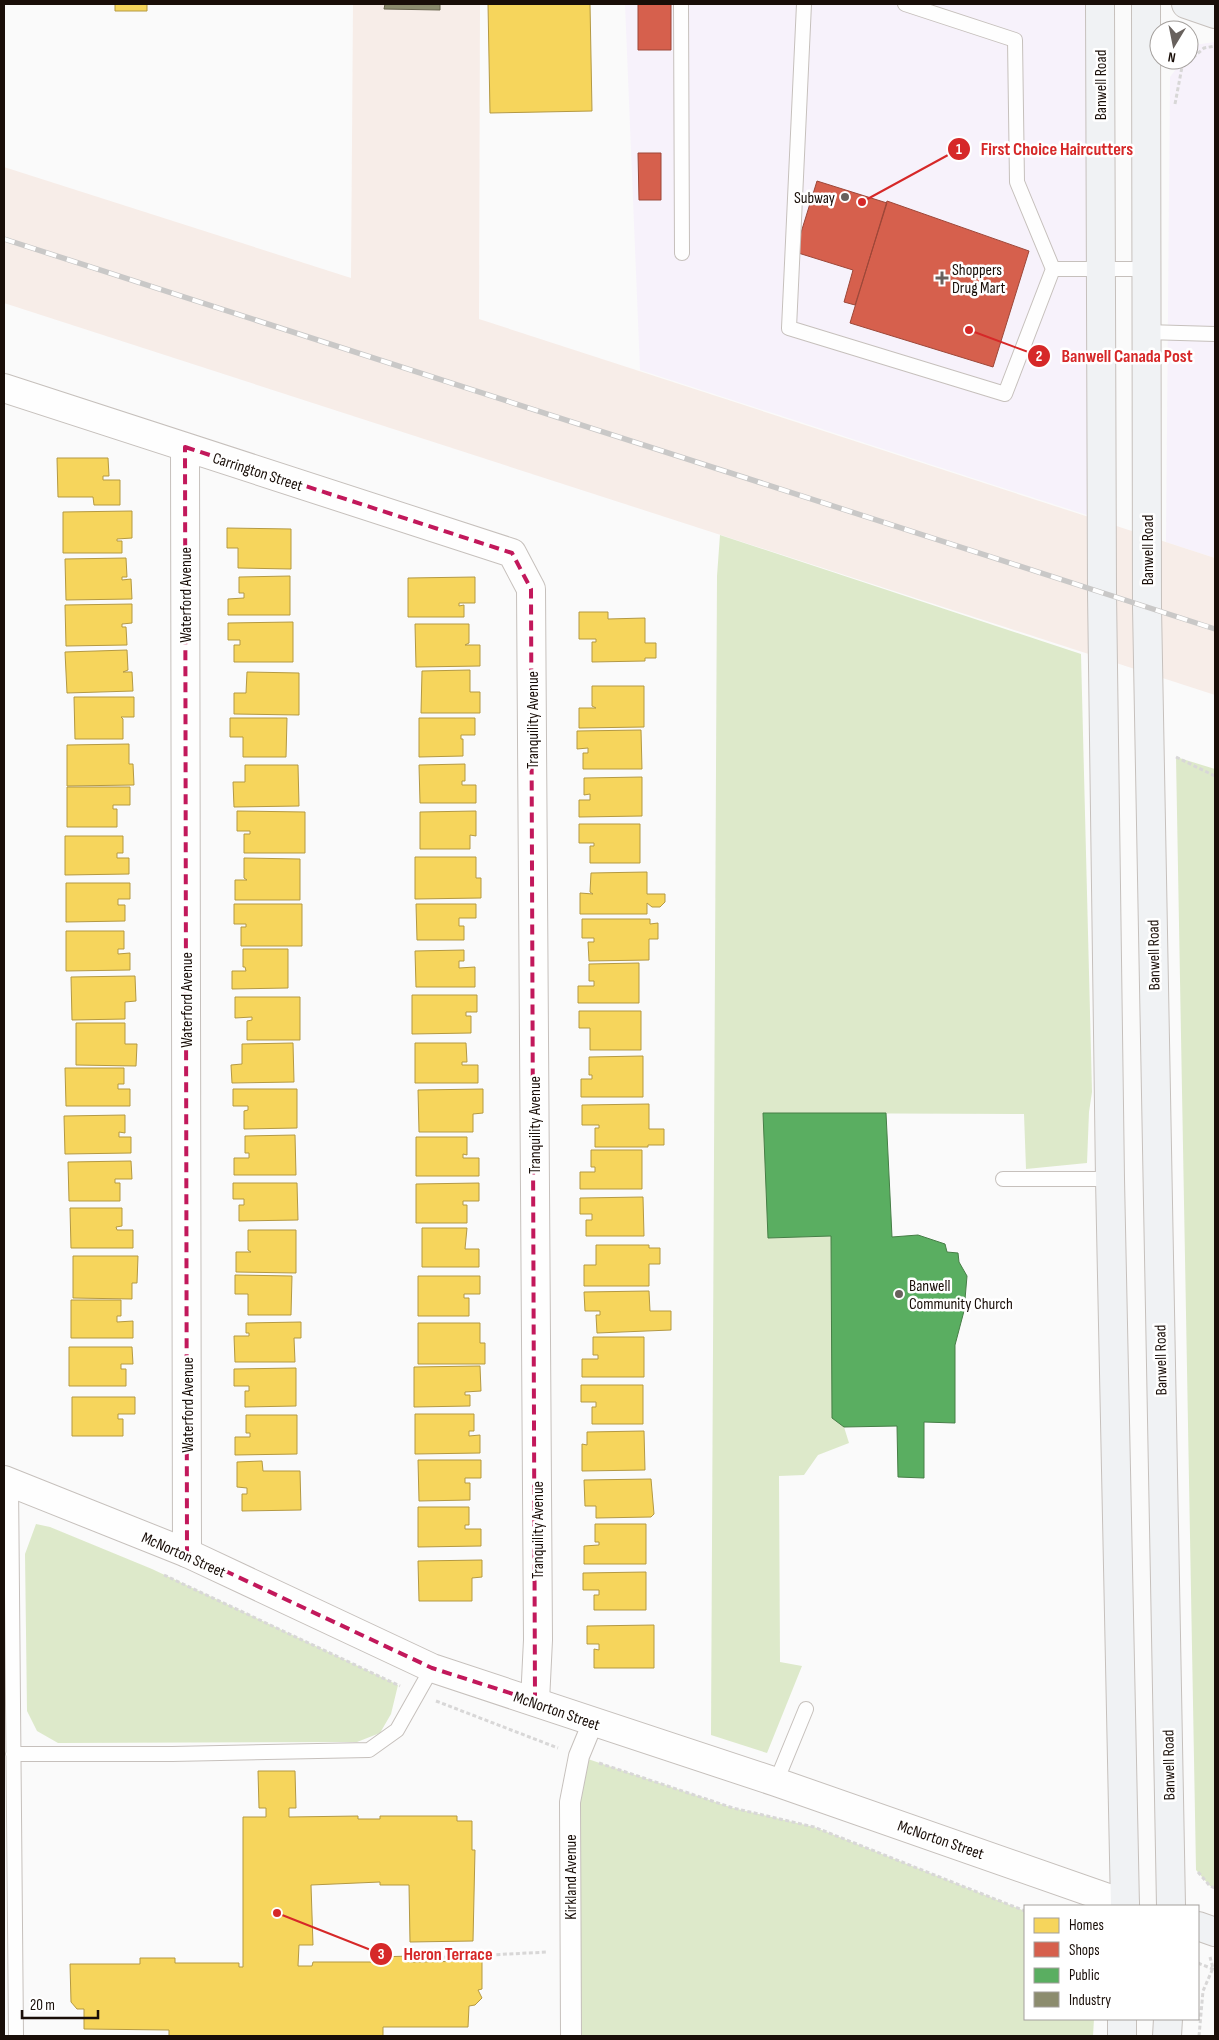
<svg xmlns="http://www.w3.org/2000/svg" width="1219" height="2040" font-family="'Sofia Sans Condensed',sans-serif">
	<rect width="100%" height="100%" fill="#fafafa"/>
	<path fill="#f7f2fb" d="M 625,4 L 1086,4 L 1090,516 L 640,370 Z
		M 1215,42 L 1215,558 L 1166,542 L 1170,77 L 1183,60 L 1189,60 L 1189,52 L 1194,45 Z"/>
	<path fill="#f7ede8" d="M 353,4 L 480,4 L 479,319 L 1215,558 L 1215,695 L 4,303 L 4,167 L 351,278 Z"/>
	<path fill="#dde9ca" d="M 720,535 L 1081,654 L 1092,1092 L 1089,1112 L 1087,1163 L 1026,1169 L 1024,1114 L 763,1113 L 769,1238 L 831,1236 L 844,1427 L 849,1443 L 818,1455 L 804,1475 L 779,1476 L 780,1662 L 802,1666 L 767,1753 L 711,1735 L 717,576 Z
		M 1176,757 L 1215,769 L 1215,1888 L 1210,1886 L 1196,1870 Z
		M 36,1524 L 50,1527 L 152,1569 L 398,1685 L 391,1714 L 380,1733 L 357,1742 L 58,1743 L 37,1731 L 27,1711 L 25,1554 Z
		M 579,1756 L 733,1808 L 814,1827 L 1025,1911 L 1025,2019 L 1094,2019 L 1093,2036 L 571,2036 Z"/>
	<path fill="#f6d55c" stroke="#b49943" d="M 115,4 L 147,4 L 147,11 L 115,11 Z
		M 488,4 L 590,4 L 592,111 L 490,113 Z
		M 57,458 L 108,458 L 109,476 L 103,476 L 103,480 L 120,480 L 120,505 L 94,505 L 93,497 L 58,497 Z
		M 132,511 L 132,538 L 117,539 L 117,541 L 122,541 L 122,553 L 63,553 L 63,512 Z
		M 227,528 L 291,529 L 291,569 L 238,568 L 238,548 L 227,548 Z
		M 126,558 L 127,577 L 122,577 L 122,580 L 131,579 L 132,599 L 66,600 L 65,559 Z
		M 290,576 L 290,615 L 228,615 L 228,599 L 244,598 L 244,593 L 239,593 L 239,577 Z
		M 475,577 L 475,603 L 459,603 L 459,606 L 464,605 L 464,617 L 408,617 L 408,578 Z
		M 132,604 L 132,623 L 122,624 L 122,627 L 126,627 L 127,645 L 66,646 L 65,605 Z
		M 579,612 L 608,612 L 608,619 L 645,618 L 645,643 L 656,643 L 656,658 L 645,658 L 645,661 L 592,662 L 592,642 L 596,642 L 596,639 L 579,639 Z
		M 293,622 L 293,662 L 234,662 L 234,645 L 240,645 L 240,640 L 228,640 L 228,623 Z
		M 415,624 L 469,624 L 469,643 L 465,645 L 480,645 L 480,666 L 416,667 Z
		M 127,650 L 128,670 L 123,672 L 132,672 L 133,691 L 67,693 L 65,652 Z
		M 470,670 L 470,692 L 480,692 L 480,713 L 421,713 L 422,671 Z
		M 247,672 L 299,673 L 299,715 L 234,714 L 234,693 L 246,693 Z
		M 592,686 L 644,686 L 644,727 L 579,728 L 579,708 L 596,708 L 592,706 Z
		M 74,697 L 134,697 L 134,717 L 121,717 L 123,719 L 123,739 L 75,739 Z
		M 230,718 L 287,718 L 286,757 L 243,757 L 243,737 L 230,737 Z
		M 419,718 L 475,718 L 475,735 L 461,735 L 461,739 L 463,739 L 463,756 L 419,757 Z
		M 641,730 L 642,769 L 583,769 L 583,753 L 588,753 L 588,748 L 577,749 L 577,731 Z
		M 129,744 L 129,764 L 133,764 L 134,785 L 67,786 L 67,745 Z
		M 465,764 L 465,781 L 462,781 L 462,785 L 476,785 L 476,803 L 420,803 L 419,765 Z
		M 245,765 L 298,765 L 299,806 L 234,807 L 233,782 L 245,782 Z
		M 642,777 L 642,816 L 579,817 L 579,800 L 590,800 L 590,794 L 584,795 L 584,778 Z
		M 67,787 L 130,787 L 130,805 L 113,805 L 113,809 L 117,809 L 117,827 L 67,827 Z
		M 237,811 L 305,812 L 305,853 L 244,853 L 244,834 L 250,834 L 250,831 L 237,831 Z
		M 476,811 L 476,836 L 470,835 L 470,849 L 420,849 L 420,812 Z
		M 579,824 L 640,824 L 640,863 L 590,863 L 590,846 L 594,846 L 594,843 L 579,843 Z
		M 65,836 L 123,836 L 123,853 L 117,853 L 117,858 L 129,858 L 129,874 L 65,875 Z
		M 415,857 L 476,857 L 476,878 L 481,878 L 481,898 L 415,899 Z
		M 244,858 L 300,859 L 300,900 L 235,900 L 235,880 L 247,880 L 244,878 Z
		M 647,872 L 647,894 L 665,894 L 665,902 L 660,907 L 652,907 L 647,903 L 647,914 L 580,914 L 580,893 L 593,894 L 590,892 L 591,873 Z
		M 66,883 L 130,883 L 130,899 L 118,899 L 118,905 L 125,905 L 125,921 L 66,922 Z
		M 234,904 L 302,904 L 302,946 L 241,946 L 241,927 L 246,927 L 246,924 L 234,924 Z
		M 416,904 L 476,904 L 476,918 L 459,918 L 459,926 L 464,926 L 464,940 L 417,940 Z
		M 582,919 L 650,919 L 650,924 L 658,923 L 658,939 L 649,939 L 649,960 L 589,961 L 588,942 L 594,942 L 594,938 L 582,938 Z
		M 66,931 L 124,931 L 124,949 L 118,949 L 118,954 L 130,953 L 130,970 L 66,971 Z
		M 243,949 L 288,949 L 288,988 L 232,989 L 232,971 L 246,971 L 245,967 L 243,967 Z
		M 464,950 L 464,961 L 459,961 L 459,968 L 475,967 L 475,987 L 416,987 L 415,951 Z
		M 639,963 L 639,1003 L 578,1003 L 578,986 L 594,986 L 594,981 L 589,981 L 589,964 Z
		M 135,976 L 136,1001 L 125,1002 L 125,1019 L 72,1020 L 71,977 Z
		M 412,995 L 477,995 L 477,1012 L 466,1012 L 466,1016 L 471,1016 L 471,1033 L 412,1034 Z
		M 235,997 L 300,997 L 300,1040 L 247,1040 L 247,1021 L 252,1020 L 252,1017 L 235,1018 Z
		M 579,1011 L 641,1011 L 641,1050 L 590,1050 L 590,1028 L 579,1028 Z
		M 76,1023 L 125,1023 L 125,1044 L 137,1044 L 136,1066 L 76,1065 Z
		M 293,1043 L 294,1082 L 232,1083 L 231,1065 L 242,1064 L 242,1044 Z
		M 415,1043 L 466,1043 L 467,1062 L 462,1062 L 462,1065 L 478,1065 L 478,1083 L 415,1083 Z
		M 643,1056 L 643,1097 L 581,1097 L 581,1079 L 592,1079 L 592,1075 L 589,1075 L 589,1057 Z
		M 65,1068 L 124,1068 L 124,1084 L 118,1084 L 118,1089 L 130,1089 L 130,1106 L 66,1106 Z
		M 233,1089 L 297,1089 L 297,1128 L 244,1129 L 244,1111 L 248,1110 L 248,1106 L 233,1106 Z
		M 483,1089 L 483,1113 L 473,1114 L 473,1132 L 419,1132 L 418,1090 Z
		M 649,1104 L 649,1129 L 664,1129 L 664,1145 L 648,1145 L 648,1147 L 595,1147 L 595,1128 L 599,1128 L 599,1125 L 582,1125 L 582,1105 Z
		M 125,1115 L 125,1133 L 119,1132 L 119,1137 L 131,1137 L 131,1153 L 65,1154 L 64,1116 Z
		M 295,1135 L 296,1175 L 234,1175 L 234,1158 L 249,1158 L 249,1153 L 245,1153 L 245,1136 Z
		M 416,1137 L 467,1137 L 467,1155 L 463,1154 L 463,1158 L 479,1158 L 479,1176 L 416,1176 Z
		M 591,1150 L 642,1150 L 642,1189 L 580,1189 L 580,1172 L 595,1172 L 595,1167 L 591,1167 Z
		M 131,1161 L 132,1179 L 115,1179 L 115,1183 L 120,1183 L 120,1201 L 69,1201 L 68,1162 Z
		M 233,1183 L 297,1183 L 298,1220 L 239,1221 L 239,1205 L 244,1205 L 244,1199 L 233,1199 Z
		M 479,1183 L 479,1201 L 463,1201 L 463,1205 L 467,1205 L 467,1223 L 416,1223 L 416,1184 Z
		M 643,1197 L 644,1236 L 586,1236 L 586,1220 L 592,1220 L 592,1214 L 580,1214 L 580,1198 Z
		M 70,1208 L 122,1208 L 122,1226 L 116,1227 L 117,1230 L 133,1230 L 133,1248 L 71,1248 Z
		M 422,1228 L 467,1228 L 465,1249 L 479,1249 L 479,1267 L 422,1267 Z
		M 248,1230 L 296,1230 L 296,1273 L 236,1272 L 236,1252 L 251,1252 L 248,1250 Z
		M 596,1245 L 649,1245 L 649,1248 L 660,1248 L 660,1264 L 649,1264 L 649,1286 L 584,1286 L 584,1265 L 596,1265 Z
		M 73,1256 L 138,1256 L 137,1283 L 132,1283 L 132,1299 L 73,1298 Z
		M 235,1275 L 292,1276 L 291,1315 L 248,1315 L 248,1294 L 235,1294 Z
		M 418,1276 L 480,1276 L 480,1294 L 464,1294 L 464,1298 L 469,1298 L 469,1316 L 418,1316 Z
		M 649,1291 L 650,1311 L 671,1311 L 671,1330 L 597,1333 L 596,1315 L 600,1315 L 600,1311 L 585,1311 L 584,1292 Z
		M 71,1300 L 121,1300 L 121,1316 L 117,1316 L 117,1322 L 133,1321 L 133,1338 L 71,1338 Z
		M 301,1322 L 301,1338 L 294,1338 L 295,1362 L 235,1362 L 234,1336 L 249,1336 L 249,1333 L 246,1333 L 246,1323 Z
		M 418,1323 L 480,1323 L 480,1343 L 485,1343 L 485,1364 L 418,1364 Z
		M 593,1337 L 644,1337 L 644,1377 L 582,1377 L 582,1359 L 598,1359 L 598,1355 L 593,1355 Z
		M 69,1347 L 132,1347 L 133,1364 L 121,1364 L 121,1369 L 126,1369 L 126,1386 L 69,1386 Z
		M 480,1366 L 481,1391 L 465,1392 L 465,1395 L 470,1395 L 470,1406 L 414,1407 L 414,1367 Z
		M 296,1368 L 296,1406 L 245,1407 L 245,1391 L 249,1391 L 249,1386 L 234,1386 L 234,1369 Z
		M 581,1385 L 643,1385 L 643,1424 L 592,1424 L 592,1407 L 596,1407 L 596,1402 L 581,1402 Z
		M 72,1397 L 135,1397 L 135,1414 L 118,1414 L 118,1419 L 123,1419 L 123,1436 L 72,1436 Z
		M 415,1414 L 474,1414 L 474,1431 L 469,1431 L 469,1436 L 480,1435 L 480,1453 L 415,1454 Z
		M 246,1415 L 297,1415 L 297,1454 L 235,1455 L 235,1437 L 250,1437 L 250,1433 L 246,1433 Z
		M 644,1431 L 645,1470 L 582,1471 L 582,1444 L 587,1445 L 587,1432 Z
		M 418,1460 L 481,1460 L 481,1478 L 465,1478 L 465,1483 L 470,1483 L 470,1500 L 419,1501 Z
		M 262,1461 L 263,1471 L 300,1471 L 301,1510 L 242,1511 L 242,1494 L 247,1494 L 247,1488 L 237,1487 L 237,1462 Z
		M 651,1479 L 654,1514 L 651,1517 L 596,1518 L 596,1506 L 585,1506 L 584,1480 Z
		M 418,1507 L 469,1507 L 469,1525 L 465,1525 L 465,1529 L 481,1529 L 481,1546 L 418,1547 Z
		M 595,1524 L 646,1524 L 646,1564 L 584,1564 L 584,1546 L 599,1545 L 599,1542 L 595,1542 Z
		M 482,1560 L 482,1577 L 472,1578 L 472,1601 L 419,1601 L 418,1561 Z
		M 646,1572 L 646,1610 L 594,1610 L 594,1595 L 599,1595 L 599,1590 L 583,1590 L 583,1573 Z
		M 654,1625 L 654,1668 L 594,1668 L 594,1649 L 599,1650 L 599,1644 L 587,1644 L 587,1626 Z
		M 258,1771 L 295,1771 L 296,1808 L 289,1808 L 289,1817 L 358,1816 L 358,1819 L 380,1819 L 380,1816 L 457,1816 L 457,1821 L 472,1821 L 472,1850 L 475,1850 L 473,1941 L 410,1942 L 409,1885 L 380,1885 L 380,1882 L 311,1885 L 313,1945 L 299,1945 L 298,1966 L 312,1966 L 313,1962 L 377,1962 L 377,1957 L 411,1956 L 411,1962 L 482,1961 L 482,1989 L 478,1990 L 482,1998 L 475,2005 L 469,2006 L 468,2027 L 383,2027 L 383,2036 L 169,2036 L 169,2030 L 84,2029 L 84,2009 L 77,2009 L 71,2002 L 70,1964 L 140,1964 L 140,1958 L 175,1958 L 175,1963 L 239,1963 L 239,1967 L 243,1967 L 243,1817 L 266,1817 L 266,1808 L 259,1808 Z"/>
	<path fill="#d6604d" stroke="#9d4738" d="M 638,4 L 671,4 L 671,50 L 638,50 Z
		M 638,153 L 661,153 L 661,200 L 639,200 Z
		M 817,181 L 887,203 L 855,305 L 844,302 L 853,270 L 795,252 Z
		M 887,201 L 1029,251 L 993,367 L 850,323 Z"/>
	<path fill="#5aae61" stroke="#467e46" d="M 763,1113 L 886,1113 L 892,1237 L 918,1235 L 945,1244 L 947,1252 L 958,1253 L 959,1262 L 967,1276 L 964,1311 L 955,1345 L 955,1423 L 924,1422 L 924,1478 L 898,1477 L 897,1426 L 844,1427 L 832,1418 L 831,1236 L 768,1238 Z"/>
	<path fill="#8c8c6e" stroke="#6a664f" d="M 385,4 L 440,4 L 440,10 L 384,9 Z"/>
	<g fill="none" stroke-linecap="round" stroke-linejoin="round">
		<g stroke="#c6c0bc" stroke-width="16">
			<path id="service" d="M 681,4 L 682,253
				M 804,4 L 789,328 L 1005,394 L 1053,269
				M 905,4 L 1015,40 L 1017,182 L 1053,269 L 1146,269
				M 1146,332 L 1215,334
				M 1003,1179 L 1110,1179
				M 11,1482 L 16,2036
				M 13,1754 L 172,1754 L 369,1750 L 397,1730 L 432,1668
				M 776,1782 L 806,1709"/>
		</g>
		<g stroke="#c6c0bc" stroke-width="22">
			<path id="pedestrian" d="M 571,2036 L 570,1802 L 579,1756 L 593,1722"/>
		</g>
		<g stroke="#c6c0bc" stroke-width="30">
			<path id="minor" d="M 4,388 L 512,553 L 531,589 L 538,1640 L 535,1701
				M 185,447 L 187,1553"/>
		</g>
		<g stroke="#c6c0bc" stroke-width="30">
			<path id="tertiary" d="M 4,1480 L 187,1553 L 432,1668 L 776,1782 L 1125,1904"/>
		</g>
		<g stroke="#c6c0bc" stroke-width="30">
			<path id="secondary" d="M 1100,4 L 1102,593 L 1110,1179 L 1125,1906
				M 1146,4 L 1147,607 L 1171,1906
				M 1186,4 L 1215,14
				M 1198,1926 L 1215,1932
				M 1122,2036 L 1122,2019
				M 1167,2036 L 1168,2019"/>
		</g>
		<path stroke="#d8d7d7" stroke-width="3" stroke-dasharray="4 2.5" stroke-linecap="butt" d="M 1175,104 L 1182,67 L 1204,48 L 1215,46
			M 1176,757 L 1215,776
			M 164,1575 L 400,1686
			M 436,1701 L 558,1748
			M 599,1763 L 733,1808 L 814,1827 L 1025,1911
			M 1198,1872 L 1210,1886 L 1215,1888
			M 412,1959 L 548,1952
			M 1198,1963 L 1215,1970
			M 1199,2036 L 1203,1991 L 1213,1968 L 1210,1957"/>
		<use href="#service" stroke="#fefefe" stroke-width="14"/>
		<use href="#pedestrian" stroke="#fefefe" stroke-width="20"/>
		<use href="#minor" stroke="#fefefe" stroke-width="28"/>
		<use href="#tertiary" stroke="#fefefe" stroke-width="28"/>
		<use href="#secondary" stroke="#f0f2f4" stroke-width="28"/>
		<g stroke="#c9c8c7" stroke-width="5.5">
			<path id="rail" d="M 4,239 L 1215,629"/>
		</g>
		<use href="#rail" stroke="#fff" stroke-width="4" stroke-dasharray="11" stroke-linecap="butt"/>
	</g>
	<path fill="none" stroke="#c2185b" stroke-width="4" stroke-dasharray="10 6" stroke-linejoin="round" d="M 185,447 L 512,553 L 531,589 L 535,1701 L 432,1668 L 187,1553 Z"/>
	<g fill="#68615d" stroke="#fff" stroke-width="2">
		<circle cx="845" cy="197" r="5"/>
		<path d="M939.5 270.5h5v5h5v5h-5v5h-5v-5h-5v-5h5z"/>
		<circle cx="899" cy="1294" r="5"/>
	</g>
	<g text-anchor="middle" stroke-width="5" stroke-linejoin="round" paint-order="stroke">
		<g font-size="16" fill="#190e08" stroke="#fff">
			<text transform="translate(1100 85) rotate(-90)" y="6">Banwell Road</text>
			<text transform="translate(258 471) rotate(18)" y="6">Carrington Street</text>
			<text transform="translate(1147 550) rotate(-90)" y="6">Banwell Road</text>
			<text transform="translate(185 595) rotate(-90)" y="6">Waterford Avenue</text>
			<text transform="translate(532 720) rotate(-90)" y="6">Tranquility Avenue</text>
			<text transform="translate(1153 955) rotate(-91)" y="6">Banwell Road</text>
			<text transform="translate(186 1000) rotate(-90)" y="6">Waterford Avenue</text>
			<text transform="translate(534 1125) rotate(-90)" y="6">Tranquility Avenue</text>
			<text transform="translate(1160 1360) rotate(-91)" y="6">Banwell Road</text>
			<text transform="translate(187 1405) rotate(-90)" y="6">Waterford Avenue</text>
			<text transform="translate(537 1530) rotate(-90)" y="6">Tranquility Avenue</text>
			<text transform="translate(184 1554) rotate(24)" y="6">McNorton Street</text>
			<text transform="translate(557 1710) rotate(19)" y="6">McNorton Street</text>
			<text transform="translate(1168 1765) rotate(-91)" y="6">Banwell Road</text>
			<text transform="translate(941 1839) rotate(19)" y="6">McNorton Street</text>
			<text transform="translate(570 1877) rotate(-90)" y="6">Kirkland Avenue</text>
		</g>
		<g font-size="16" fill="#190e08" stroke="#fff" text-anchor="start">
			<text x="835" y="203" text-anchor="end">Subway</text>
			<text x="952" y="275">Shoppers<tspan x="952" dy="18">Drug Mart</tspan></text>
			<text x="909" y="1291">Banwell<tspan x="909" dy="18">Community Church</tspan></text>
		</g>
	</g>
	<path fill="none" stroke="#d62828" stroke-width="2" d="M862 202L959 149M969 330L1039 356M277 1913L381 1954"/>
	<g fill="#d62828" stroke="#fff" stroke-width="2">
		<circle cx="862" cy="202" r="5"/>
		<circle cx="969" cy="330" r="5"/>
		<circle cx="277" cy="1913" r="5"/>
		<circle cx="959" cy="149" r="12"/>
		<circle cx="1039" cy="356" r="12"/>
		<circle cx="381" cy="1954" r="12"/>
	</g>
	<g font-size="15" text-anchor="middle" font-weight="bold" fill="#fff">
		<text x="959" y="154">1</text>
		<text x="1039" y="361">2</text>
		<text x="381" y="1959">3</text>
	</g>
	<g font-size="18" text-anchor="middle" font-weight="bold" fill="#d62828" stroke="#fff" stroke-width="5" stroke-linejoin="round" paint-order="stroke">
		<text x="1057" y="155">First Choice Haircutters</text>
		<text x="1127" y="362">Banwell Canada Post</text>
		<text x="448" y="1960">Heron Terrace</text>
	</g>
	<rect width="1219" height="2040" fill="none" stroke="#190e08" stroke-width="10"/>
	<rect x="1024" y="1905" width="175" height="115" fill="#ffffff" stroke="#a39f9c"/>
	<rect x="1034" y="1918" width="25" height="15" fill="#f6d55c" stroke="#a39f9c"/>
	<text x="1069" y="1930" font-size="15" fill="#190e08">Homes</text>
	<rect x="1034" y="1942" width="25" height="15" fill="#d6604d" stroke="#a39f9c"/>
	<text x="1069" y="1955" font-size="15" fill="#190e08">Shops</text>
	<rect x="1034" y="1968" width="25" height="15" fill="#5aae61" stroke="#a39f9c"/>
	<text x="1069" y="1980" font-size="15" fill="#190e08">Public</text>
	<rect x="1034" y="1992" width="25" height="15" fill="#8c8c6e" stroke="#a39f9c"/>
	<text x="1069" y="2005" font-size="15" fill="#190e08">Industry</text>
	<g transform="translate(1174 45) rotate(190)"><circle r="24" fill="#ffffff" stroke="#a39f9c"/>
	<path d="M0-4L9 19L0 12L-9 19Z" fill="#68615d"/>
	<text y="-8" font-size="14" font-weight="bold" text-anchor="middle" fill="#190e08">N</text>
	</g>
	<path d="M22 2010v8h76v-8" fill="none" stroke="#190e08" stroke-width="2.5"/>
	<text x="30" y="2010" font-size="15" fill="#190e08" stroke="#ffffff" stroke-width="4" paint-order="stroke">20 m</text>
</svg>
